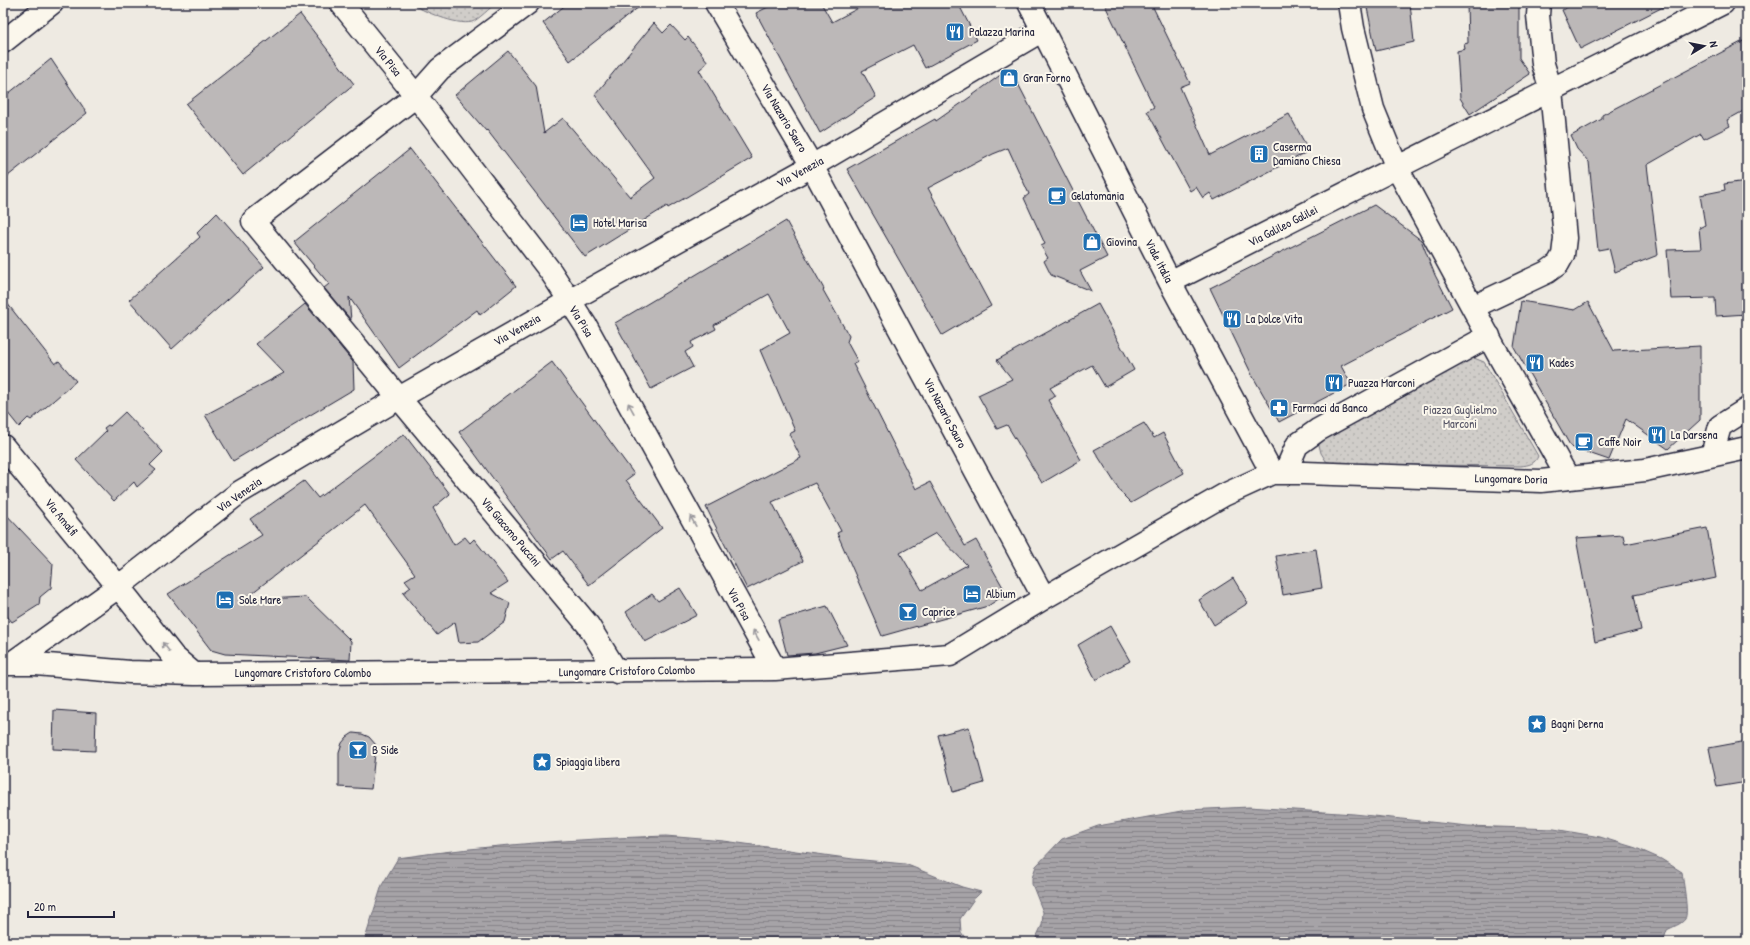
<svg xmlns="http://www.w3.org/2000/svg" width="1750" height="945" font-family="'Patrick Hand',sans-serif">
	<defs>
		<pattern id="garden-dots" width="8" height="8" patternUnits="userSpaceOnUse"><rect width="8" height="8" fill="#d0cdc9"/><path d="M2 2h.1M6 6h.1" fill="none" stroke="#b2b0ae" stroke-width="1.8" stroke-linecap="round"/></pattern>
		<pattern id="water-rules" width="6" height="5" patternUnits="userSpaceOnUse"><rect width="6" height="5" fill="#a6a3a7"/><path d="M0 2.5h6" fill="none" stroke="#878489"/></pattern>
	</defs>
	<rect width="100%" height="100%" fill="#eeeae2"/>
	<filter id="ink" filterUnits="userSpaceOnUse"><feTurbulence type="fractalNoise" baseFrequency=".025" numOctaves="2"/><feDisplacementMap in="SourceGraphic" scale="8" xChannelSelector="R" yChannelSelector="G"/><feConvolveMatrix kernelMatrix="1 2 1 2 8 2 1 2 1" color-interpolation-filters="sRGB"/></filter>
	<g filter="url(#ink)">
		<path fill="url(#garden-dots)" stroke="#797882" d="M 410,3 L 496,3 C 491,7 478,20 472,22 C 456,26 423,11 410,3 Z
			M 1474,358 L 1484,362 L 1538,456 C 1535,464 1529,465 1521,466 L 1335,464 L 1326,461 L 1321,453 L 1319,445 L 1324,438 L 1461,362 Z"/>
		<path fill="url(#water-rules)" stroke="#716f7c" d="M 1249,807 L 1354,814 L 1468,826 L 1554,829 L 1600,837 L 1636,848 L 1661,859 L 1682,872 C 1683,882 1689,912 1685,919 C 1682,924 1672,927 1667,930 L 1663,942 L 1034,942 L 1042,925 L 1043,912 L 1032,884 L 1032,878 L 1036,866 L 1062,839 L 1098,826 L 1187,810 Z
			M 666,836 L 724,841 L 853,859 L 905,864 L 962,887 L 981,892 L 974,899 L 960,919 L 961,932 L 968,942 L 364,942 L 382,885 L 398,858 C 487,845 576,839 666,836 Z"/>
		<path fill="#bcb8b8" stroke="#22223b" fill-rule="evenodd" d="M 568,3 L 644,3 L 570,61 L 543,23 Z
			M 776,3 L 821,3 L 832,22 L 868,3 L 958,3 L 977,40 L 925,68 L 913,45 L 862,71 L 876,97 L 820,133 L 756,13 Z
			M 1104,3 L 1151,3 L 1190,83 L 1180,87 L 1210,155 L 1289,114 L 1309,151 L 1214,200 L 1210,193 L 1203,198 L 1196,187 L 1190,191 L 1147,111 L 1154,107 Z
			M 1366,3 L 1410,3 L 1414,42 L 1376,51 Z
			M 1467,3 L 1519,3 L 1519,58 L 1530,74 L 1470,114 L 1460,98 L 1457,51 L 1465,49 L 1464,44 L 1468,43 Z
			M 1575,3 L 1671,3 L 1580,49 L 1562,10 Z
			M 300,14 L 354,84 L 243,175 L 186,104 Z
			M 654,23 L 663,33 L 671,25 L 685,40 L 688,37 L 708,62 L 699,70 L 752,158 L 668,208 L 667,206 L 585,257 L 487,130 L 486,131 L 455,95 L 508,51 L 536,86 L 544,133 L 563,118 L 630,197 L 655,178 L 595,95 Z
			M 1747,39 L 1747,109 L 1727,120 L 1730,126 L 1704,139 L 1701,134 L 1647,165 L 1658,255 L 1615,272 L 1609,248 L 1598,250 L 1589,162 L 1577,149 L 1571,136 L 1602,119 L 1602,115 Z
			M 51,59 L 87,113 L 3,180 L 3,98 Z
			M 1010,68 L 1107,257 L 1080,271 L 1091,291 L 1051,275 L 1044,261 L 1048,258 L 1041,246 L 1045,244 L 1024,198 L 1029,194 L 1008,148 L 993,154 L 928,188 L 991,306 L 942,335 L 847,169 L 935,119 L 936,121 L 966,100 Z
			M 410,149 L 516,286 L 480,315 L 477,310 L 399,368 L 349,297 L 351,320 L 324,288 L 329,284 L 294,242 Z
			M 1747,181 L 1747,314 L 1716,316 L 1715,298 L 1671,299 L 1667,250 L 1701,249 L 1699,228 L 1705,225 L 1700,195 L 1725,190 L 1724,184 Z
			M 1374,205 L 1421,240 L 1435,275 L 1452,308 L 1341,366 L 1351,384 L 1279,422 L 1252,375 L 1210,288 Z
			M 217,213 L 264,267 L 172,349 L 129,300 L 200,237 L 197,233 Z
			M 786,221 L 824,289 L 823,290 L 849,336 L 847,342 L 858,362 L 853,364 L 916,489 L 930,482 L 965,546 L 976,540 L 1008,596 L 1002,600 L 1000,598 L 988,606 L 882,636 L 837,533 L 841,531 L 815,483 L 772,502 L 803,561 L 747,589 L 706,507 L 801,458 L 789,434 L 795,431 L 760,350 L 790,333 L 769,294 L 714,325 L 716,329 L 691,342 L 693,347 L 685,352 L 693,367 L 651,389 L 615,323 ZM 936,533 L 967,565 L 922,590 L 900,553 Z
			M 3,298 L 55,364 L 59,361 L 76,381 L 31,420 L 28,418 L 19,427 L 3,407 Z
			M 1521,301 L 1575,310 L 1588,302 L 1614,351 L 1700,346 L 1700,420 L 1668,449 L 1626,419 L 1609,460 L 1571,447 L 1514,347 Z
			M 305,304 L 353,362 L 354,389 L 233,461 L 205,415 L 284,373 L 256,344 Z
			M 1098,304 L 1134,370 L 1105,387 L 1092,365 L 1050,388 L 1056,396 L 1048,400 L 1081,460 L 1042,483 L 1007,425 L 997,429 L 978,395 L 1012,379 L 997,360 Z
			M 552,362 L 634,474 L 626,480 L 662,528 L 589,585 L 563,551 L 552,559 L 459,432 Z
			M 125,412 L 163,452 L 150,465 L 156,470 L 137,487 L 134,482 L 114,501 L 76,460 L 106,431 L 104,428 L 108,425 L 110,426 Z
			M 1144,423 L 1154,438 L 1163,433 L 1184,473 L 1131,503 L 1122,494 L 1094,450 Z
			M 404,434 L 450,494 L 433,508 L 454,545 L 465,537 L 470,543 L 474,539 L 508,582 L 491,593 L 510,603 L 505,622 L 478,642 L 459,643 L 455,622 L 437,635 L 403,593 L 411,587 L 405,580 L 415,574 L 365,505 L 243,600 L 306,597 L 351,641 L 350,660 L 225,654 L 211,650 L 168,594 L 262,535 L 250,519 L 304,481 L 318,498 Z
			M 3,511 L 53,564 L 51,588 L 40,597 L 39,605 L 12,622 L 3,611 Z
			M 1707,528 L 1716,578 L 1634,595 L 1641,630 L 1595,642 L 1576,538 L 1623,535 L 1625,544 Z
			M 1316,549 L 1322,588 L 1283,595 L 1276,556 Z
			M 1233,578 L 1248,603 L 1214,625 L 1199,600 Z
			M 680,588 L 697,615 L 645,642 L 626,612 L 652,594 L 658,601 Z
			M 827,606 L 847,645 L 815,653 L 787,655 L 778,620 Z
			M 1110,626 L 1130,661 L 1096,680 L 1078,645 Z
			M 54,710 L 96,713 L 95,751 L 53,749 Z
			M 969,727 L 984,783 L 953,792 L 938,735 Z
			M 353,733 L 362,734 L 369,737 L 376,745 L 371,789 L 339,787 L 339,752 L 342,743 L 347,737 Z
			M 1747,741 L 1747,782 L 1717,787 L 1709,748 Z"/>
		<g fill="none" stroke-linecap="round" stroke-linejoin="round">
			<g stroke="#22223b" stroke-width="25">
				<path id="minor" d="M 341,3 L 416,96 L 551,272 L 586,326 L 775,669
					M 528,3 L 440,69 L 416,96 L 253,221 L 399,398 L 588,625 L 617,672
					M 716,3 L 812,166 L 1044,598
					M 1029,3 L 1170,282 L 1272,473
					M 1349,3 L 1353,28 L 1373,109 L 1397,168 L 1498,354 L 1568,478
					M 3,42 L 52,3
					M 1170,282 L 1723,3
					M 1473,307 L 1547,272 L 1558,264 L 1563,255 L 1565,238 L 1551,90 L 1543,64 L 1538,15 L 1539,3
					M 3,446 L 130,601 L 173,656 L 194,674
					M 1712,455 L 1720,426 L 1747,409
					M 1285,473 L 1297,445 L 1318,430 L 1489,336
					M 12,663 L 118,587 L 240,492 L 399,398 L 569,301 L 812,166 L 1043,30
					M 3,664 L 36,664 L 130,672 L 194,674 L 775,669 L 950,655 L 1044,598 L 1224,495 L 1272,473 L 1304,473 L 1541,481 L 1645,470 L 1747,448"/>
			</g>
			<use href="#minor" stroke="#fbf7ec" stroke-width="22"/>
		</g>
		<defs><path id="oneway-shaft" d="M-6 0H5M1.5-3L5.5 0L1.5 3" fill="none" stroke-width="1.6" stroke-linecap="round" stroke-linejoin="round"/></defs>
		<g stroke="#99979c">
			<use href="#oneway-shaft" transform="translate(631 408) rotate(-119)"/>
			<use href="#oneway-shaft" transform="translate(693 521) rotate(-119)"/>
			<use href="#oneway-shaft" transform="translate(756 635) rotate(-119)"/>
			<use href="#oneway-shaft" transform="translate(166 647) rotate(-128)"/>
		</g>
	</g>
	<defs>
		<g id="restaurant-square" transform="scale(1)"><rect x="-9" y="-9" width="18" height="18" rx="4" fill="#1f6fb2" stroke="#fbf7ec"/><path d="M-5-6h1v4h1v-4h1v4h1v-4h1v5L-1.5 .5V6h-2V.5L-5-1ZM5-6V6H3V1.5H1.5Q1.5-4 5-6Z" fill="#fff"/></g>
		<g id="shop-square" transform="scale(1)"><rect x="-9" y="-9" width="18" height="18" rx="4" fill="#1f6fb2" stroke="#fbf7ec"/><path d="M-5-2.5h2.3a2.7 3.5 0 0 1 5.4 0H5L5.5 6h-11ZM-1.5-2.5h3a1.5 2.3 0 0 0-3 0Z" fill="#fff"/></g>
		<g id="building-square" transform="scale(1)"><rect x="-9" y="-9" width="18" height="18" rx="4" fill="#1f6fb2" stroke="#fbf7ec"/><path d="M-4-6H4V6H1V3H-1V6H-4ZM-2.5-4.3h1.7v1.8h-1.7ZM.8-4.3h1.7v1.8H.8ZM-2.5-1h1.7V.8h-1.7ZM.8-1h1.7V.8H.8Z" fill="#fff"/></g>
		<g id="cafe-square" transform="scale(1)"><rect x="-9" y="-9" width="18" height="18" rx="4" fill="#1f6fb2" stroke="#fbf7ec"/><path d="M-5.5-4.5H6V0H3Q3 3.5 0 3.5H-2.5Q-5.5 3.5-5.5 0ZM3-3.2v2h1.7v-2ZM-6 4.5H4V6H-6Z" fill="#fff"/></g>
		<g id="hotel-square" transform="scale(1)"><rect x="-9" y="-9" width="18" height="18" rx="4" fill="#1f6fb2" stroke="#fbf7ec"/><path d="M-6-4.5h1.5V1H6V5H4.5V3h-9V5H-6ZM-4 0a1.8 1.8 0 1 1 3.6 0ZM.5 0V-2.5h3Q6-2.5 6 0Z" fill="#fff"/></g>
		<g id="pharmacy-square" transform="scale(1)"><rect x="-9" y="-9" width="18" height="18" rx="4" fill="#1f6fb2" stroke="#fbf7ec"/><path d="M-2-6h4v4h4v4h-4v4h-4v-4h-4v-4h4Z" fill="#fff"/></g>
		<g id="bar-square" transform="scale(1)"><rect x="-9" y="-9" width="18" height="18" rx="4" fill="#1f6fb2" stroke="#fbf7ec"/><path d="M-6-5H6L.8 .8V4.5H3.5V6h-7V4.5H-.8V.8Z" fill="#fff"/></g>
		<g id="sight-square" transform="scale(1)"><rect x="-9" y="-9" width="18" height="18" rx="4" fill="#1f6fb2" stroke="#fbf7ec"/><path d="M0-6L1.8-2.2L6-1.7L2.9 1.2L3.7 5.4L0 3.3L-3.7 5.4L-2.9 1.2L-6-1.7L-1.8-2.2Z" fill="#fff"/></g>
	</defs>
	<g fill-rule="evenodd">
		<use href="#restaurant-square" x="955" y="32"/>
		<use href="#shop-square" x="1009" y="78"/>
		<use href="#building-square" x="1259" y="154"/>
		<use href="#cafe-square" x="1057" y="196"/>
		<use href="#hotel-square" x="579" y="223"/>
		<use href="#shop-square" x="1092" y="242"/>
		<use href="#restaurant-square" x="1232" y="319"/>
		<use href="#restaurant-square" x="1535" y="363"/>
		<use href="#restaurant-square" x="1334" y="383"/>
		<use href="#pharmacy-square" x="1279" y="408"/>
		<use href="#restaurant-square" x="1657" y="435"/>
		<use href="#cafe-square" x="1584" y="442"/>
		<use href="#hotel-square" x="972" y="594"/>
		<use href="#hotel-square" x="225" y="600"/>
		<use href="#bar-square" x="908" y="612"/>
		<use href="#sight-square" x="1537" y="724"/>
		<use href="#bar-square" x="358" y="750"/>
		<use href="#sight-square" x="542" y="762"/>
	</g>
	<g text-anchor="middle" stroke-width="4" stroke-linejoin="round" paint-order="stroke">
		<g font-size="12" fill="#22223b" stroke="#fbf7ec" text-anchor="start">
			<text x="969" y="36">Palazza Marina</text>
			<text x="1023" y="82">Gran Forno</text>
			<text x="1273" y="151">Caserma<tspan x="1273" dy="14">Damiano Chiesa</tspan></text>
			<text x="1071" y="200">Gelatomania</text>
			<text x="593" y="227">Hotel Marisa</text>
			<text x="1106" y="246">Giovina</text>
			<text x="1246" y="323">La Dolce Vita</text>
			<text x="1549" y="367">Kades</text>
			<text x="1348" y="387">Puazza Marconi</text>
			<text x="1293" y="412">Farmaci da Banco</text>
			<text x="1671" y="439">La Darsena</text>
			<text x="1598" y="446">Caffe Noir</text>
			<text x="986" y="598">Albium</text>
			<text x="239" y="604">Sole Mare</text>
			<text x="922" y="616">Caprice</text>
			<text x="1551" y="728">Bagni Derna</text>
			<text x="372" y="754">B Side</text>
			<text x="556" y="766">Spiaggia libera</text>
		</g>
		<g font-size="12" fill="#22223b" stroke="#fbf7ec">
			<text transform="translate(388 61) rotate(51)" y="4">Via Pisa</text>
			<text transform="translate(784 118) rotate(59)" y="4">Via Nazario Sauro</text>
			<text transform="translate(800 172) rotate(-29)" y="4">Via Venezia</text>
			<text transform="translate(1283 226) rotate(-27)" y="4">Via Galileo Galilei</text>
			<text transform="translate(1159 261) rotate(63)" y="4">Viale Italia</text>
			<text transform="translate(581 321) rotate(58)" y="4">Via Pisa</text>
			<text transform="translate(517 330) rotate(-30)" y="4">Via Venezia</text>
			<text transform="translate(945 413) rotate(62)" y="4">Via Nazario Sauro</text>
			<text transform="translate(1511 479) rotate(1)" y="4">Lungomare Doria</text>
			<text transform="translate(239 495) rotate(-35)" y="4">Via Venezia</text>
			<text transform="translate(61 517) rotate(51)" y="4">Via Amalfi</text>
			<text transform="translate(511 532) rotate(50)" y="4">Via Giacomo Puccini</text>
			<text transform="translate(739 604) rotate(61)" y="4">Via Pisa</text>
			<text transform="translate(627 671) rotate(-1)" y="4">Lungomare Cristoforo Colombo</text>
			<text x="303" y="677">Lungomare Cristoforo Colombo</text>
		</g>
		<g font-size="12" fill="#565566" stroke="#fbf7ec">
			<text x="1460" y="414">Piazza Guglielmo<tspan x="1460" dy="14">Marconi</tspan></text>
		</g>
	</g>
	<rect width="1750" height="945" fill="none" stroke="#fbf7ec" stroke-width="16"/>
	<rect x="8" y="8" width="1734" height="929" fill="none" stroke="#22223b" stroke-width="1.5" filter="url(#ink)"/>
	<g transform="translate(1704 46) rotate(80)" stroke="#fbf7ec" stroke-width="3" paint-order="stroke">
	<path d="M0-3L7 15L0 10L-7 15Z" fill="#22223b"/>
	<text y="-6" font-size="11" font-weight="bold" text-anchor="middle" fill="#22223b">N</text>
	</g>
	<path d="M28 911v6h86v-6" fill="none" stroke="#22223b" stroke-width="2"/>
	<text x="34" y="911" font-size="12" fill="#22223b" stroke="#fbf7ec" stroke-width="3" paint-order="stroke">20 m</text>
</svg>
